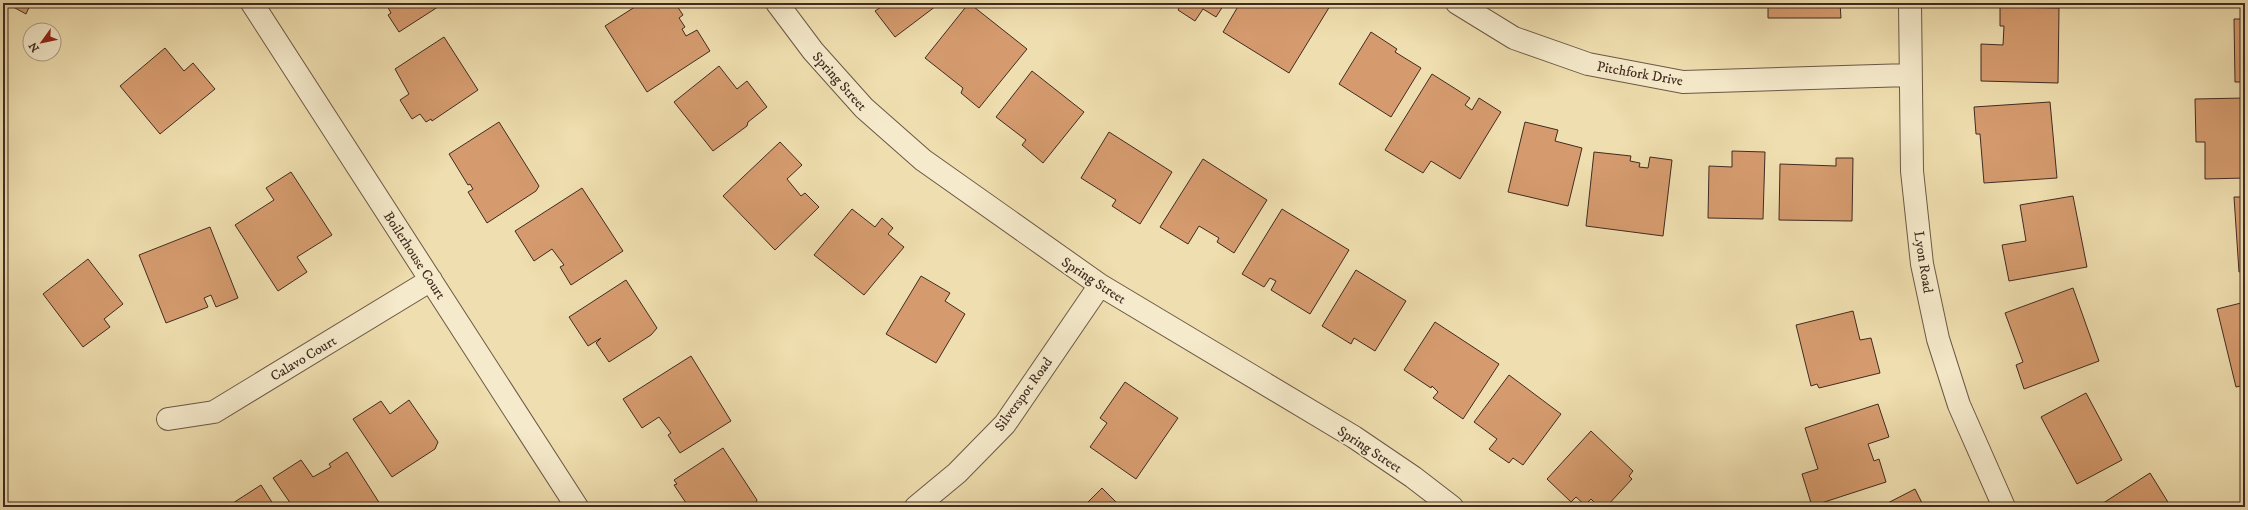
<svg xmlns="http://www.w3.org/2000/svg" width="2248" height="510" font-family="'IM FELL DW Pica',serif">
	<rect width="100%" height="100%" fill="#efdeaf"/>
	<filter id="stains"><feTurbulence type="fractalNoise" baseFrequency=".005" numOctaves="4"/><feColorMatrix values="0 0 0 0 .2 0 0 0 0 .09 0 0 0 0 .02 0 0 0 .5 -.17"/></filter>
	<radialGradient id="worn" r=".72"><stop offset=".6" stop-color="#630" stop-opacity="0"/><stop offset="1" stop-color="#630" stop-opacity=".3"/></radialGradient>
	<path fill="#d59b6e" stroke="#412b22" d="M 6,3 L 31,3 L 26,14 Z
		M 358,3 L 369,3 L 361,8 Z
		M 382,3 L 444,3 L 399,32 L 388,15 L 391,13 L 386,4 L 384,6 Z
		M 641,3 L 675,3 L 683,15 L 679,18 L 685,27 L 682,29 L 686,36 L 697,30 L 710,51 L 647,92 L 605,26 Z
		M 878,3 L 940,3 L 895,37 L 875,11 L 881,7 Z
		M 969,3 L 1027,49 L 979,108 L 961,93 L 963,88 L 925,58 Z
		M 1182,3 L 1225,3 L 1216,17 L 1203,9 L 1195,21 L 1178,10 Z
		M 1240,3 L 1298,3 L 1301,5 L 1302,3 L 1325,3 L 1330,6 L 1289,73 L 1223,32 Z
		M 1768,3 L 1840,3 L 1841,18 L 1768,18 Z
		M 2000,7 L 2059,8 L 2058,83 L 1981,81 L 1981,44 L 2003,45 L 2004,26 L 2000,26 Z
		M 2234,19 L 2245,19 L 2245,82 L 2235,82 Z
		M 1371,32 L 1397,49 L 1395,52 L 1421,68 L 1391,117 L 1339,84 Z
		M 444,37 L 478,90 L 432,121 L 431,119 L 426,122 L 420,114 L 412,119 L 400,100 L 409,94 L 395,69 Z
		M 165,48 L 184,71 L 193,63 L 215,89 L 160,134 L 120,86 Z
		M 719,66 L 737,89 L 747,81 L 767,107 L 748,122 L 747,126 L 713,151 L 674,102 Z
		M 1032,71 L 1084,112 L 1043,163 L 1022,145 L 1026,140 L 996,117 Z
		M 1432,74 L 1470,98 L 1465,105 L 1472,110 L 1479,98 L 1501,112 L 1460,179 L 1431,161 L 1423,173 L 1385,150 Z
		M 2245,98 L 2245,178 L 2205,179 L 2205,142 L 2196,142 L 2195,99 Z
		M 2050,102 L 2057,178 L 1984,183 L 1980,134 L 1976,134 L 1974,107 Z
		M 499,122 L 539,186 L 536,191 L 487,223 L 468,192 L 473,189 L 470,184 L 468,185 L 449,154 Z
		M 1525,122 L 1558,130 L 1555,141 L 1582,148 L 1568,206 L 1508,192 Z
		M 1109,132 L 1172,172 L 1140,224 L 1112,206 L 1116,200 L 1081,178 Z
		M 780,142 L 802,165 L 787,179 L 801,196 L 805,193 L 819,207 L 775,250 L 723,196 Z
		M 1732,151 L 1765,152 L 1763,219 L 1708,218 L 1709,166 L 1732,167 Z
		M 1594,152 L 1631,156 L 1630,161 L 1640,163 L 1639,167 L 1648,168 L 1650,157 L 1672,160 L 1663,236 L 1586,226 Z
		M 1836,158 L 1853,158 L 1852,221 L 1779,220 L 1780,164 L 1836,166 Z
		M 1203,159 L 1267,200 L 1234,253 L 1217,242 L 1219,238 L 1199,226 L 1188,244 L 1160,227 Z
		M 291,172 L 332,235 L 297,257 L 307,272 L 278,291 L 235,225 L 274,200 L 266,188 Z
		M 582,188 L 623,251 L 571,285 L 560,267 L 564,265 L 552,249 L 534,261 L 515,231 Z
		M 2073,196 L 2087,267 L 2009,281 L 2002,245 L 2026,241 L 2020,205 Z
		M 2234,197 L 2245,197 L 2245,271 L 2239,272 Z
		M 852,209 L 875,227 L 882,218 L 893,228 L 888,234 L 904,247 L 864,295 L 814,255 Z
		M 1282,209 L 1349,250 L 1310,314 L 1271,290 L 1276,281 L 1270,278 L 1264,287 L 1242,274 Z
		M 210,227 L 238,298 L 216,307 L 211,295 L 204,298 L 208,307 L 166,323 L 139,255 Z
		M 88,259 L 123,304 L 104,319 L 110,327 L 83,347 L 43,294 Z
		M 1356,270 L 1406,301 L 1375,351 L 1354,338 L 1351,344 L 1322,326 Z
		M 921,276 L 950,293 L 945,301 L 965,314 L 936,363 L 886,334 Z
		M 626,280 L 657,328 L 651,335 L 609,362 L 596,343 L 601,338 L 588,346 L 569,317 Z
		M 2073,288 L 2099,361 L 2024,389 L 2016,365 L 2023,362 L 2005,313 Z
		M 2245,302 L 2245,385 L 2236,387 L 2217,309 Z
		M 1853,311 L 1860,340 L 1871,338 L 1880,373 L 1819,388 L 1817,384 L 1811,386 L 1796,325 Z
		M 1435,322 L 1499,364 L 1463,419 L 1433,398 L 1438,392 L 1432,386 L 1431,388 L 1404,370 Z
		M 691,356 L 731,421 L 680,453 L 668,435 L 671,433 L 659,417 L 642,428 L 623,399 Z
		M 1509,375 L 1561,414 L 1523,465 L 1513,458 L 1509,463 L 1489,449 L 1497,439 L 1474,422 Z
		M 1125,382 L 1178,418 L 1136,479 L 1090,447 L 1107,423 L 1100,418 Z
		M 2086,393 L 2122,460 L 2077,484 L 2041,417 Z
		M 409,400 L 438,442 L 435,449 L 392,477 L 353,419 L 381,401 L 390,414 Z
		M 1878,404 L 1889,437 L 1868,444 L 1874,461 L 1879,459 L 1886,482 L 1812,506 L 1802,474 L 1818,469 L 1805,428 Z
		M 1591,431 L 1633,471 L 1629,476 L 1632,479 L 1606,507 L 1599,507 L 1591,499 L 1585,505 L 1576,497 L 1571,502 L 1547,479 Z
		M 723,448 L 757,500 L 754,507 L 679,507 L 686,503 L 674,485 L 677,484 L 674,480 Z
		M 347,452 L 380,504 L 376,507 L 293,507 L 273,478 L 301,460 L 313,477 L 331,467 L 329,464 Z
		M 2150,473 L 2171,507 L 2097,507 Z
		M 261,485 L 275,507 L 235,507 L 233,503 Z
		M 1102,488 L 1121,507 L 1089,507 L 1087,503 Z
		M 1915,489 L 1924,507 L 1880,507 Z"/>
	<g fill="none" stroke-linecap="round" stroke-linejoin="round">
		<g stroke="#6c5845" stroke-width="24">
			<path id="minor" d="M 252,3 L 577,507
				M 777,3 L 813,51 L 864,108 L 923,160 L 1100,285 L 1354,437 L 1413,477 L 1452,507
				M 1457,3 L 1514,38 L 1588,64 L 1683,82 L 1909,75
				M 1910,3 L 1912,171 L 1922,264 L 1938,339 L 1959,405 L 2004,507
				M 168,419 L 214,412 L 431,280
				M 916,507 L 957,473 L 1005,424 L 1100,285"/>
		</g>
		<use href="#minor" stroke="#f5eacb" stroke-width="22"/>
	</g>
	<g text-anchor="middle" stroke-width="3.5" stroke-linejoin="round" paint-order="stroke">
		<g font-size="14" fill="#412b22" stroke="#f5eacb">
			<text transform="translate(1640 73) rotate(10)" y="5">Pitchfork Drive</text>
			<text transform="translate(840 81) rotate(48)" y="5">Spring Street</text>
			<text transform="translate(415 255) rotate(57)" y="5">Boilerhouse Court</text>
			<text transform="translate(1924 262) rotate(81)" y="5">Lyon Road</text>
			<text transform="translate(1094 280) rotate(33)" y="5">Spring Street</text>
			<text transform="translate(303 358) rotate(-31)" y="5">Calavo Court</text>
			<text transform="translate(1023 394) rotate(-54)" y="5">Silverspot Road</text>
			<text transform="translate(1370 449) rotate(33)" y="5">Spring Street</text>
		</g>
	</g>
	<rect width="2248" height="510" fill="none" stroke="#efdeaf" stroke-width="16"/>
	<rect x="4" y="4" width="2240" height="502" fill="none" stroke="#412b22" stroke-width="2"/>
	<rect x="8" y="8" width="2232" height="494" fill="none" stroke="#412b22"/>
	<g transform="translate(42 42) rotate(237)"><circle r="19" fill="#f5eacb" stroke="#ad9e87"/>
	<path d="M0-3L7 15L0 10L-7 15Z" fill="#8f2418"/>
	<text y="-6" font-size="11" font-weight="bold" text-anchor="middle" fill="#412b22">N</text>
	</g>
	<rect width="100%" height="100%" filter="url(#stains)"/>
	<rect width="100%" height="100%" fill="url(#worn)"/>
</svg>
